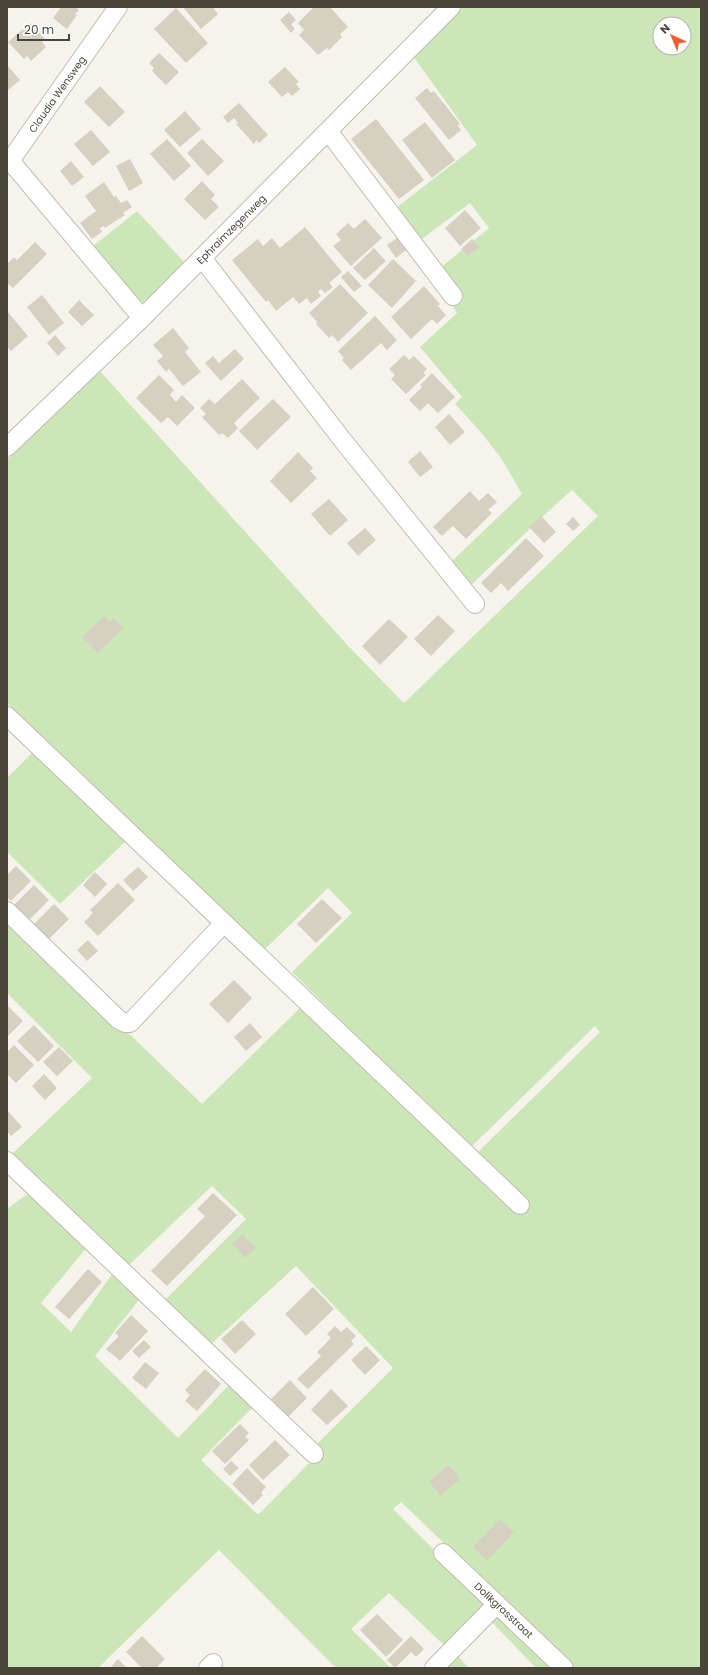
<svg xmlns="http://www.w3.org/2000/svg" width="708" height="1675" font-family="Poppins,sans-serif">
	<rect width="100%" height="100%" fill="#f5f3ec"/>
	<path fill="#cce7b7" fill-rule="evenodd" d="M 463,7 L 701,7 L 701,1668 L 574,1668 L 401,1502 L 393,1509 L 491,1606 L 447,1648 L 389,1593 L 351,1629 L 391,1668 L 336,1668 L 219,1550 L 98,1668 L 7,1668 L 7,1209 L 31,1191 L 88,1246 L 41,1303 L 71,1332 L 115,1270 L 142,1296 L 95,1356 L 178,1438 L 231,1383 L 254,1406 L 201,1460 L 256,1513 L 259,1514 L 322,1450 L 318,1443 L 393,1368 L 296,1266 L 210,1345 L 165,1300 L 246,1219 L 212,1186 L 128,1266 L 63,1201 L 11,1155 L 92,1078 L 7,993 L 7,916 L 202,1104 L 303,1005 L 520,1213 L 529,1203 L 477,1153 L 600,1032 L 595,1026 L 470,1148 L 292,972 L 352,913 L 328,888 L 265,949 L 7,703 L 7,460 L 98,369 L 352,650 L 404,703 L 598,516 L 572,490 L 541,518 L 468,588 L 450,563 L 522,494 L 501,458 L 479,430 L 455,404 L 462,397 L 420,347 L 457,313 L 453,307 L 462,298 L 440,268 L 489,228 L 470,203 L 419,241 L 396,208 L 477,145 L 413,56 ZM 660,24 L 684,24 L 684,48 L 660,48 Z
		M 137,211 L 186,264 L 145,302 L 139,301 L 92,247 Z
		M 33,752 L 125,842 L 60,904 L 7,852 L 7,778 Z
		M 496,1613 L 556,1668 L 536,1668 L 489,1619 Z
		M 454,1652 L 469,1668 L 438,1668 Z"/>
	<path fill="#d6d0c1" d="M 61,7 L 75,7 L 79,10 L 75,14 L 77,15 L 67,29 L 53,18 Z
		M 183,7 L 213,7 L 218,14 L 201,29 Z
		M 314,7 L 330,7 L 348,27 L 340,34 L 342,37 L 329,50 L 327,48 L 318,55 L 299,35 L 304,30 L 298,23 Z
		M 176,8 L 208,43 L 186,63 L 154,29 Z
		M 289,12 L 296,20 L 291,24 L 295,29 L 291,33 L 280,20 Z
		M 30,23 L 45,39 L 42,42 L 46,47 L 31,61 L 27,56 L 24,59 L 8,42 Z
		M 159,53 L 179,72 L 166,85 L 152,71 L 154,68 L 149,63 Z
		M 7,65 L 20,80 L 7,91 Z
		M 285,67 L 299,82 L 296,84 L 300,89 L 292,96 L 288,92 L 282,97 L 268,82 Z
		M 100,86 L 125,112 L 109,127 L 84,102 Z
		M 427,88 L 431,93 L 434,91 L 460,124 L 458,126 L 461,130 L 449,140 L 415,98 Z
		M 239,103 L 268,135 L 259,143 L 257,140 L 254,144 L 236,124 L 238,123 L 234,118 L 228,123 L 223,117 Z
		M 185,111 L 201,129 L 180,147 L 164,130 Z
		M 376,119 L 424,180 L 399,199 L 351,139 Z
		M 425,122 L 455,160 L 432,178 L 402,140 Z
		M 91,130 L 110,152 L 93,166 L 74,144 Z
		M 167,139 L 191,166 L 174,181 L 150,154 Z
		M 202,139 L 224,161 L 208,176 L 187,153 Z
		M 130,159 L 143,183 L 129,191 L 116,166 Z
		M 71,161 L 84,177 L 72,186 L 60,171 Z
		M 202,181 L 215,195 L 211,199 L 219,207 L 205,220 L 184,199 Z
		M 104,182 L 114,197 L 116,196 L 121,203 L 127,200 L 132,207 L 123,213 L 125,215 L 105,228 L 104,226 L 100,228 L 102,232 L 92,239 L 80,223 L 96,211 L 85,196 Z
		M 465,210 L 481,228 L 460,246 L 445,228 Z
		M 365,219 L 382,238 L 351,266 L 333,246 L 341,240 L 336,234 L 348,223 L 354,229 Z
		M 305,227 L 342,272 L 329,283 L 333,287 L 325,293 L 321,289 L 318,292 L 321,296 L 311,304 L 307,298 L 299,304 L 293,297 L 276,311 L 268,300 L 266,302 L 232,260 L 258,239 L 263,246 L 272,238 L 280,248 Z
		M 397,238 L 406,250 L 396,258 L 387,245 Z
		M 472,239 L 479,247 L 468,256 L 461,249 Z
		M 35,242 L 47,254 L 13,288 L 7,283 L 7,264 L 14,257 L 17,260 Z
		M 374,248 L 386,261 L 365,280 L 353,268 Z
		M 393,259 L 416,281 L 392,308 L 368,285 Z
		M 348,271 L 362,286 L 354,292 L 341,277 Z
		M 340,284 L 368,313 L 338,342 L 332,335 L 329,338 L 316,324 L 317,322 L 309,313 Z
		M 424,286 L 440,304 L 438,306 L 446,315 L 437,324 L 432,319 L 411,339 L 391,317 Z
		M 42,295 L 64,323 L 49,335 L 27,307 Z
		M 79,300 L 94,315 L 82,326 L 68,312 Z
		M 7,311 L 28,336 L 11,351 L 7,346 Z
		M 375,316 L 397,340 L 387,350 L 381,343 L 351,370 L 342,360 L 344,358 L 338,351 Z
		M 173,328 L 189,348 L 185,352 L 201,372 L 183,386 L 169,369 L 166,372 L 157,361 L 163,356 L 153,345 Z
		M 55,335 L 66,348 L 58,356 L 47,343 Z
		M 235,349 L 244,359 L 221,381 L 205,363 L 213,356 L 219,363 Z
		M 404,355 L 409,360 L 414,356 L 427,369 L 423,373 L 426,375 L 406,394 L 391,379 L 395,375 L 389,369 Z
		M 432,373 L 455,397 L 438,413 L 428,403 L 420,411 L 409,400 L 422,387 L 420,385 Z
		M 159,375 L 174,390 L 170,395 L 176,402 L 182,395 L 195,408 L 177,426 L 168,417 L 161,423 L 136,398 Z
		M 242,379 L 260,398 L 234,423 L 238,428 L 228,438 L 222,433 L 219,435 L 202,417 L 206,414 L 200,408 L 209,399 L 215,404 Z
		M 273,399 L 291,417 L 257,450 L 239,431 Z
		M 449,414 L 465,432 L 450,445 L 435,427 Z
		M 420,451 L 433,467 L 420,477 L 408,462 Z
		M 298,452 L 313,468 L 310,471 L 317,478 L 291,503 L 270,481 Z
		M 470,491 L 479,501 L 488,493 L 497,502 L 488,510 L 492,513 L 466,539 L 453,526 L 442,536 L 433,527 Z
		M 329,499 L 348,520 L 330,536 L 311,514 Z
		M 541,516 L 556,532 L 544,543 L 529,527 Z
		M 573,517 L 580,525 L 573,531 L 566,524 Z
		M 365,528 L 376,540 L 358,556 L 347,543 Z
		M 526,538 L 544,556 L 508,591 L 501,583 L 491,593 L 481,583 Z
		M 438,615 L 455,631 L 431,656 L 414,639 Z
		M 104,616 L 110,622 L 114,618 L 123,628 L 98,653 L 82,637 Z
		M 389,619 L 408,637 L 380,665 L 362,646 Z
		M 16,866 L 31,881 L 11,901 L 7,897 L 7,875 Z
		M 138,867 L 148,877 L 133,891 L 123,880 Z
		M 95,872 L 107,884 L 95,897 L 83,885 Z
		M 118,883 L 135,900 L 98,936 L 84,922 L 93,913 L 90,910 Z
		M 34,885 L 49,900 L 29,920 L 14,905 Z
		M 322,899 L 342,918 L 316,943 L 297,924 Z
		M 54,904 L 69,919 L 49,939 L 34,924 Z
		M 88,940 L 98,951 L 87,961 L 77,950 Z
		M 234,980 L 252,998 L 228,1023 L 209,1004 Z
		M 8,1006 L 23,1021 L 7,1037 L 7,1007 Z
		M 250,1023 L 262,1037 L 246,1051 L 234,1037 Z
		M 34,1025 L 54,1046 L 38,1062 L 17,1041 Z
		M 14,1045 L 34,1065 L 16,1083 L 7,1074 L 7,1052 Z
		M 59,1047 L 73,1061 L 57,1076 L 43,1062 Z
		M 44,1074 L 57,1088 L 45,1100 L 32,1086 Z
		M 7,1110 L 22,1127 L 11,1136 L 7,1131 Z
		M 213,1193 L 237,1215 L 167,1286 L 151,1271 L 205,1216 L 197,1209 Z
		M 242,1234 L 256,1248 L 245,1258 L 232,1244 Z
		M 88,1269 L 102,1282 L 69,1319 L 55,1307 Z
		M 313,1287 L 334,1309 L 306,1336 L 285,1314 Z
		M 131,1315 L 148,1331 L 120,1361 L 106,1349 L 119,1336 L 115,1333 Z
		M 242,1320 L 256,1334 L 235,1354 L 221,1339 Z
		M 335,1326 L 341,1332 L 347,1327 L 356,1336 L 351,1341 L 354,1344 L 308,1389 L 297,1379 L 321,1356 L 317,1352 L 331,1338 L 327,1334 Z
		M 144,1340 L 151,1347 L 139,1358 L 132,1351 Z
		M 366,1346 L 380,1360 L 365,1375 L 351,1360 Z
		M 145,1362 L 159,1373 L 146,1389 L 132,1378 Z
		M 205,1369 L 221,1384 L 197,1411 L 185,1401 L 190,1395 L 185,1390 Z
		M 290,1380 L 307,1398 L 288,1417 L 271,1399 Z
		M 331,1389 L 348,1406 L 327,1425 L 311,1410 Z
		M 240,1424 L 249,1433 L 245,1437 L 249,1440 L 225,1464 L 212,1451 Z
		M 275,1440 L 290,1455 L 263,1480 L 249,1465 Z
		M 231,1461 L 239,1468 L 230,1476 L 223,1469 Z
		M 448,1465 L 460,1479 L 441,1496 L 429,1482 Z
		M 247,1468 L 266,1487 L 261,1493 L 263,1495 L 253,1505 L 232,1484 Z
		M 500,1519 L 514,1532 L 487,1561 L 473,1547 Z
		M 377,1614 L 403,1640 L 386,1657 L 360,1630 Z
		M 142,1636 L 165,1659 L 156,1668 L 142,1668 L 126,1652 Z
		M 411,1636 L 424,1649 L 416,1657 L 411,1652 L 395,1668 L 387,1660 Z
		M 118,1659 L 127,1668 L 110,1668 Z"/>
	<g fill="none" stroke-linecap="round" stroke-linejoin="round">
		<g stroke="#c0bcae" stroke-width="20">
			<path id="street" d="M 328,131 L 453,296
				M 7,157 L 142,318
				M 10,161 L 118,7
				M 202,258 L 344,442 L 475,604
				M 7,447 L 142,318 L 451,7
				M 7,716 L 520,1205
				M 7,911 L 119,1020 L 125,1023 L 130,1023 L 224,923
				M 7,1161 L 314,1454
				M 443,1553 L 564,1668
				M 208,1668 L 213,1663
				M 434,1668 L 497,1604"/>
		</g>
		<use href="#street" stroke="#fff" stroke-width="18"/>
	</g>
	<g text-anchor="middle" stroke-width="3.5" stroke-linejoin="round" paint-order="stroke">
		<g font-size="10" fill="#494539" stroke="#fff">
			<text transform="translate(57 94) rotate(-55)" y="4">Claudia Wensweg</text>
			<text transform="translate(231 229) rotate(-45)" y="4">Ephraimzegenweg</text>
			<text transform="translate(504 1610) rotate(43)" y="4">Dolikgrasstraat</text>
		</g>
	</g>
	<rect width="708" height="1675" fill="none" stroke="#494539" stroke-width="16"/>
	<g transform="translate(672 36) rotate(316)"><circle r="19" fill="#ffffff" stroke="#b6b5b0"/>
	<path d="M0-3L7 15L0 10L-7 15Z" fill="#ef5d29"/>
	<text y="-6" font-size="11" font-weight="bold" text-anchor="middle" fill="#494539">N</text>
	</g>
	<path d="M18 34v6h51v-6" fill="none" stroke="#494539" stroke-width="2"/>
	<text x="24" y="34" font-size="12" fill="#494539" stroke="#ffffff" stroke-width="3" paint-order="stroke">20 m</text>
</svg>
